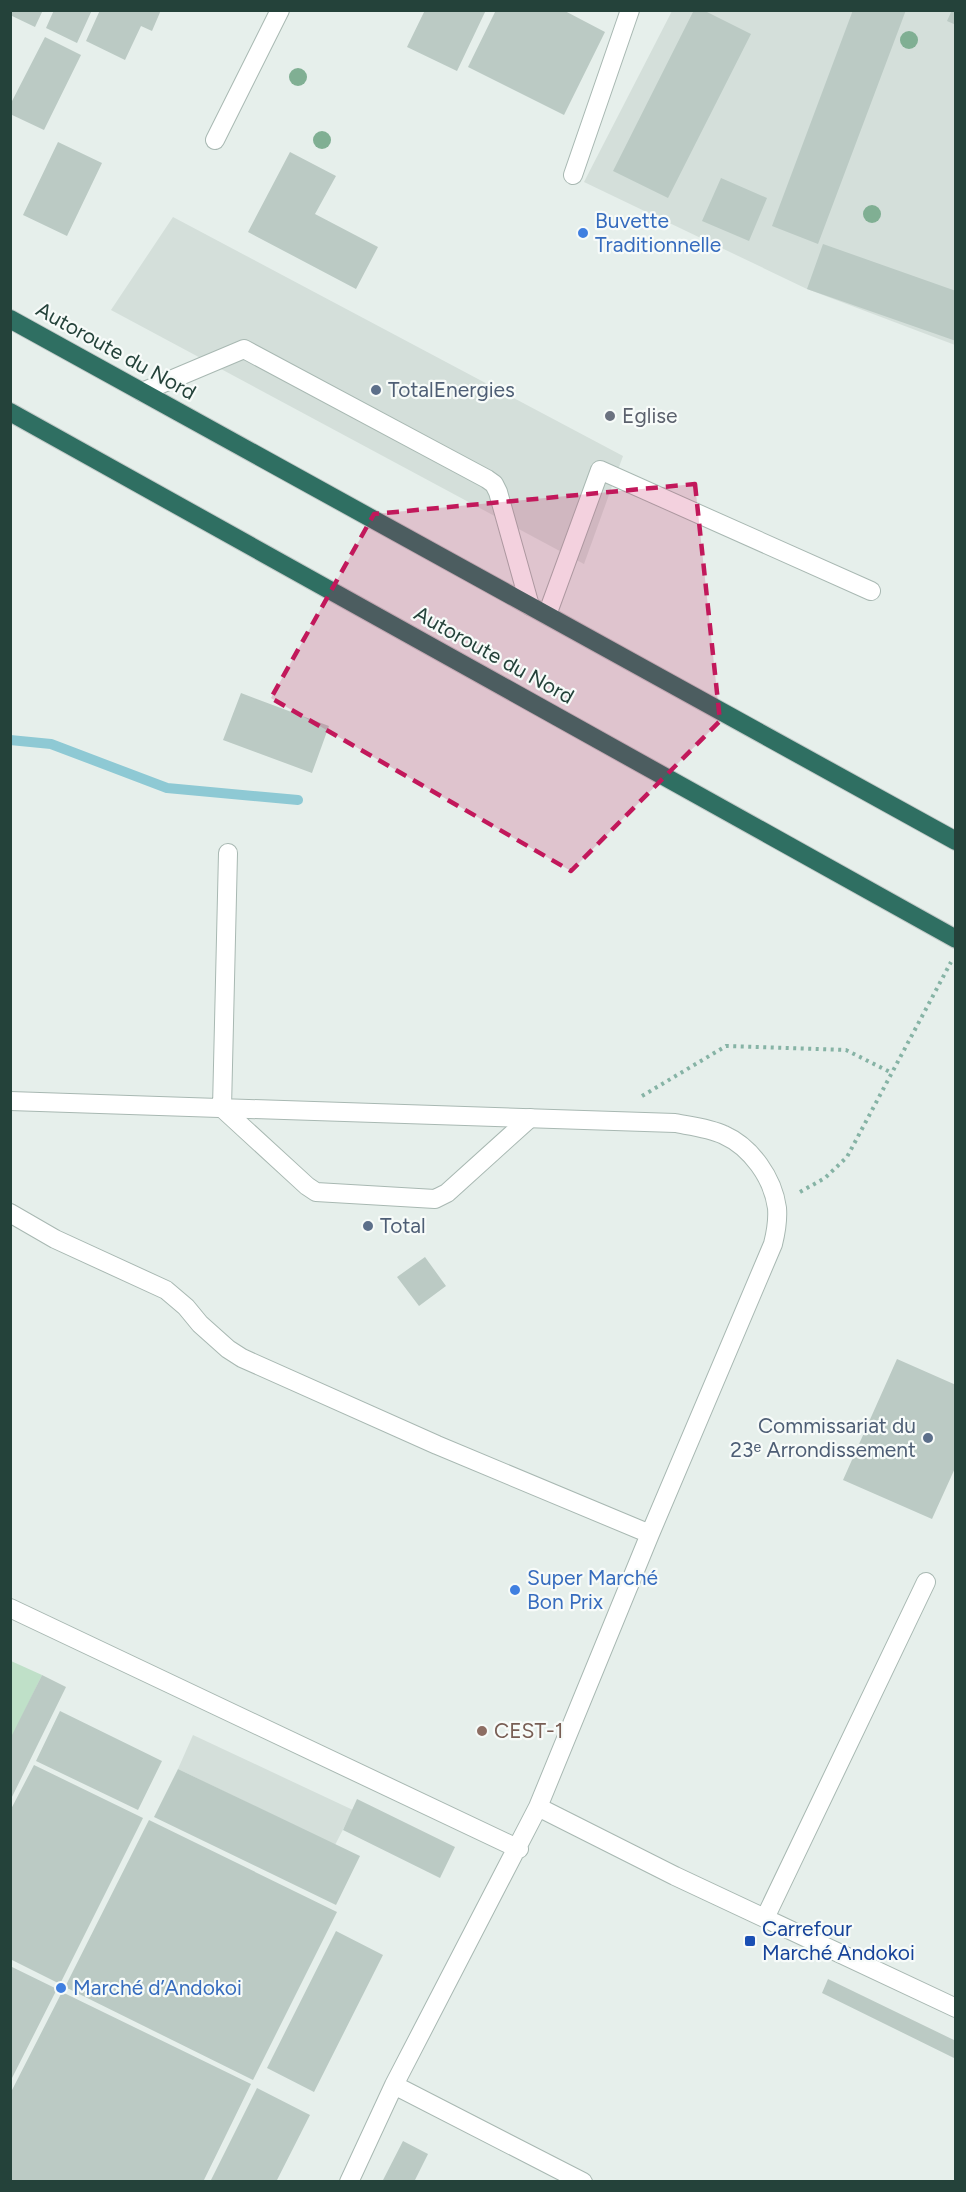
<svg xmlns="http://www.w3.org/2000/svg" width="966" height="2192" font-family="Figtree,sans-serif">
	<rect width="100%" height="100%" fill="#e6efeb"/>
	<path fill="#d4dfda" d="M 672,11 L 955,11 L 955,345 L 807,289 L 584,182 Z
		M 173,217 L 623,456 L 584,564 L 111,310 Z
		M 193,1735 L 353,1810 L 335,1845 L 178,1769 Z"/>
	<path fill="#bfe0c8" d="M 11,1661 L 42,1675 L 11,1739 Z"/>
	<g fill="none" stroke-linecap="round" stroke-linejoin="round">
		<path stroke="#8ec9d4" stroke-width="10" d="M 10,740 L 51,744 L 167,788 L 298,800"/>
	</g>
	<path fill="#bbcac4" d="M 10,10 L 43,10 L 35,27 L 10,15 Z
		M 54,10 L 92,10 L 77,43 L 46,28 Z
		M 100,10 L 161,10 L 152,31 L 141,26 L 125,60 L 86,41 Z
		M 425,10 L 486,10 L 457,71 L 407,47 Z
		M 496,10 L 563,10 L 605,32 L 564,115 L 468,67 Z
		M 694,10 L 703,10 L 751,34 L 668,198 L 613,171 Z
		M 853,10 L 906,10 L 818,244 L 772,226 Z
		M 952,10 L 956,10 L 956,25 L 947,21 Z
		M 45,37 L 81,55 L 44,130 L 10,114 L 10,105 Z
		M 58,142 L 102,163 L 67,236 L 23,215 Z
		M 290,152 L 336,176 L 315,214 L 378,247 L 356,289 L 248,232 Z
		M 721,178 L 767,198 L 749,241 L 702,221 Z
		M 823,244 L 956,291 L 956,341 L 807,289 Z
		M 241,693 L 329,726 L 312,773 L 223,740 Z
		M 425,1257 L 446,1286 L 419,1306 L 397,1277 Z
		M 897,1359 L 956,1385 L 956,1466 L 932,1519 L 843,1480 Z
		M 42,1675 L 66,1687 L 10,1801 L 10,1739 Z
		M 60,1711 L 162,1761 L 138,1810 L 36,1761 Z
		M 34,1765 L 143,1818 L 60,1984 L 10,1959 L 10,1811 Z
		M 178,1769 L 360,1856 L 336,1905 L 154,1817 Z
		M 357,1799 L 455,1847 L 440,1878 L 343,1830 Z
		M 149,1820 L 337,1912 L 253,2080 L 65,1987 Z
		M 336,1931 L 383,1955 L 314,2092 L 267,2068 Z
		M 10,1966 L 57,1989 L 10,2082 Z
		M 828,1979 L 956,2041 L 956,2059 L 822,1993 Z
		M 62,1992 L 251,2084 L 203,2182 L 10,2182 L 10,2094 Z
		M 257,2088 L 310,2115 L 276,2182 L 210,2182 Z
		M 403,2141 L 428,2154 L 414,2182 L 382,2182 Z"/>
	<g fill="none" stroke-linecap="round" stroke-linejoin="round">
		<g stroke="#a8b8b2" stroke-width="20">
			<path id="lane" d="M 142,392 L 244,349 L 487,479 L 494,484 L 498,492 L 530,606
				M 222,1108 L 307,1186 L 316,1192 L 435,1199 L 447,1193 L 530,1118"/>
		</g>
		<g stroke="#a8b8b2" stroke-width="20">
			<path id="street" d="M 215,140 L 280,10
				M 573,175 L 630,10
				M 547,615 L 600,470 L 871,591
				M 10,1101 L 675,1123 C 691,1126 710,1128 724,1135 C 751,1147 773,1178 777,1208 C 778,1220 776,1232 773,1244 L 650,1534 L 538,1807 L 394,2085 L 349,2182
				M 222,1108 L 228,853
				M 10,1213 L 55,1239 L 166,1290 L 186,1307 L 200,1324 L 228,1349 L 242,1358 L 437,1445 L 650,1534
				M 10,1608 L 519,1849
				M 538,1807 L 675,1876 L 956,2008
				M 765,1918 L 926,1582
				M 394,2085 L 583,2182"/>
		</g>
		<g stroke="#c2cac8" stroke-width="20">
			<path id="highway" d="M 10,319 L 956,841
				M 10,412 L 956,939"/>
		</g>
		<path stroke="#86b3a5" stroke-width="4" stroke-dasharray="3 4.5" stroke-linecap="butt" d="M 642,1096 L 726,1046 L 846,1050 L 892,1073
			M 800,1192 L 825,1178 L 847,1157 L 951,962"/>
		<use href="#lane" stroke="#fff" stroke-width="18"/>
		<use href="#street" stroke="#fff" stroke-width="18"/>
		<use href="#highway" stroke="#2f6f62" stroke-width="18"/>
	</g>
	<g fill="#80af93">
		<circle cx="909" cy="40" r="9"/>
		<circle cx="298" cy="77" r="9"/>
		<circle cx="322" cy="140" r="9"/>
		<circle cx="872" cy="214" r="9"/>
	</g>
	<path fill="#c2185b" fill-opacity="0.2" stroke="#c2185b" stroke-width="4.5" stroke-dasharray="12 8" stroke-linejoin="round" d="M 695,484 L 720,721 L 571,871 L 271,698 L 374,514 Z"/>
	<g fill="#3f7fe0" stroke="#f7fbf9" stroke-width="2">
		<circle cx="583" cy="233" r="6"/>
		<circle cx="515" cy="1590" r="6"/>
		<circle cx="61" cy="1988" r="6"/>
	</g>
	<g fill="#5c6f8a" stroke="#f7fbf9" stroke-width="2">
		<circle cx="376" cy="390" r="6"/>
		<circle cx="368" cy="1226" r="6"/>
		<circle cx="928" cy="1438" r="6"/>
	</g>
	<circle fill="#6b7280" stroke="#f7fbf9" stroke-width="2" cx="610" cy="416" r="6"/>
	<circle fill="#8d6e63" stroke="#f7fbf9" stroke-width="2" cx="482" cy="1731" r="6"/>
	<rect fill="#1a4fb4" stroke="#f7fbf9" stroke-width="2" x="744" y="1935" width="12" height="12" rx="3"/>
	<g text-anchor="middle" stroke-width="4.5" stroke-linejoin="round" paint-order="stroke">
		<g font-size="21" fill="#366cbe" stroke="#f7fbf9" text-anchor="start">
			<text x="595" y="228">Buvette<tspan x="595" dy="24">Traditionnelle</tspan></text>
			<text x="527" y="1585">Super Marché<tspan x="527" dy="24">Bon Prix</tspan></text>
			<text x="73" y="1995">Marché d’Andokoi</text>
		</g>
		<g font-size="21" fill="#24423a" stroke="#f7fbf9">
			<text transform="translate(116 351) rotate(29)" y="7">Autoroute du Nord</text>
			<text transform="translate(494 655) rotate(29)" y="7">Autoroute du Nord</text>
		</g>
		<g font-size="21" fill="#4e5e75" stroke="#f7fbf9" text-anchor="start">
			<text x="388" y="397">TotalEnergies</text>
			<text x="380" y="1233">Total</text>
			<text x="916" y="1433" text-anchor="end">Commissariat du<tspan x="916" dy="24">23ᵉ Arrondissement</tspan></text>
		</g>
		<g font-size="21" fill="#5b616d" stroke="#f7fbf9" text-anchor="start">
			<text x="622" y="423">Eglise</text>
		</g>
		<g font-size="21" fill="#785e54" stroke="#f7fbf9" text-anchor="start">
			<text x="494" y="1738">CEST-1</text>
		</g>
		<g font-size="21" fill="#164399" stroke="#f7fbf9" text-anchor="start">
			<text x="762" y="1936">Carrefour<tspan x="762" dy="24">Marché Andokoi</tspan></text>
		</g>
	</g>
	<rect width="966" height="2192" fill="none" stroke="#24423a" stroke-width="24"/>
</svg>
